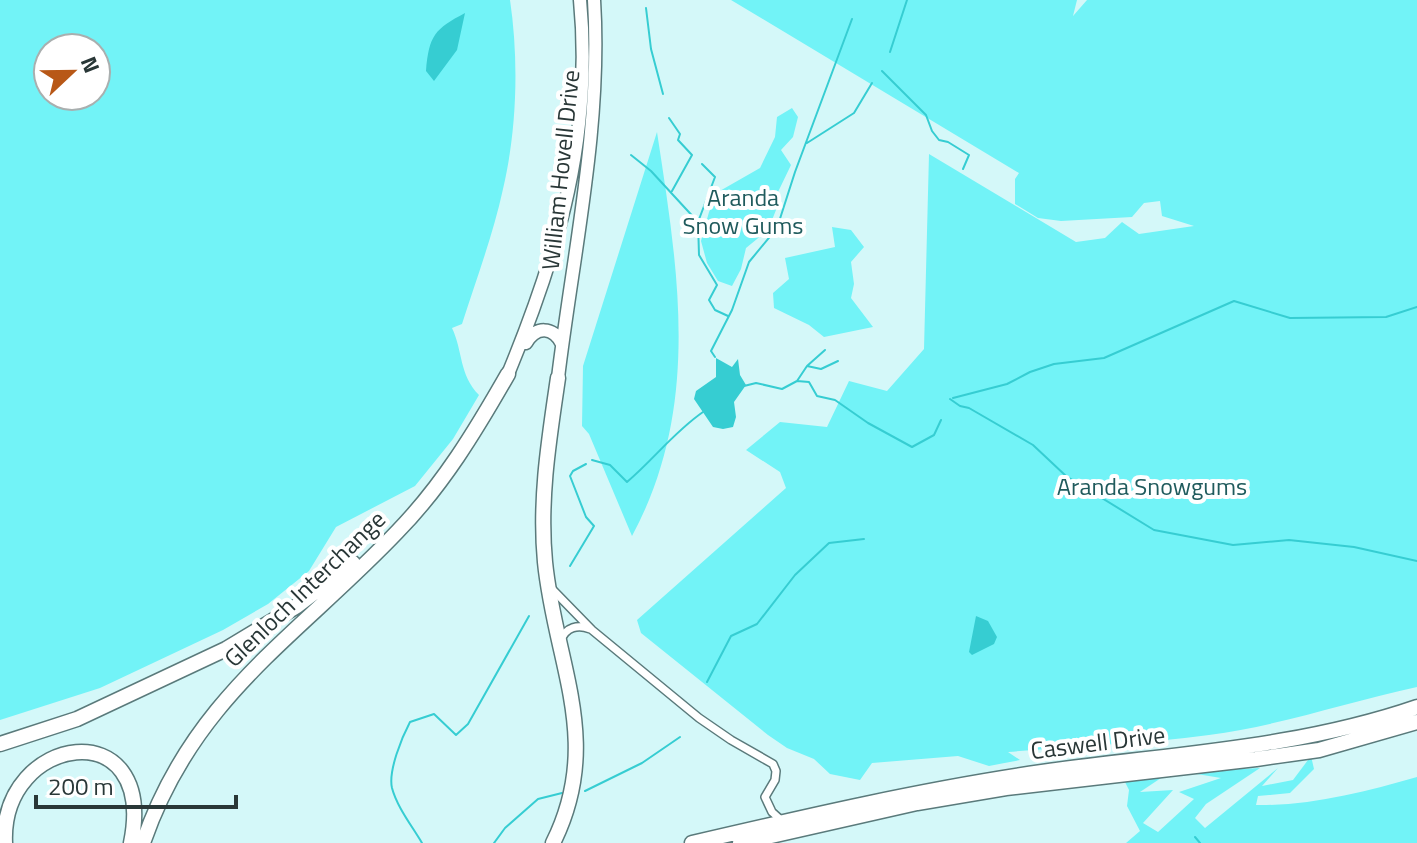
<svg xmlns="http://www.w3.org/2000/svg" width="1417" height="843" font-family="'Titillium Web',sans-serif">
	<rect width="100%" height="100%" fill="#d4f8f9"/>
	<path fill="#72f3f7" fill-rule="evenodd" d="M 0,0 L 510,0 C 519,61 517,129 503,189 C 493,235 476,280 462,324 L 452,328 C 463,351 459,375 479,395 L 453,439 L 415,486 L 336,527 L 309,571 L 268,604 L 223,630 L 100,688 L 0,720 ZM 48,48 L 96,48 L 96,96 L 48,96 Z
		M 731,0 L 1077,0 L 1073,16 L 1087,0 L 1417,0 L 1417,687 C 1347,702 1279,726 1209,735 C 1142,744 1075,746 1008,752 L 1020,760 L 989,766 L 958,756 L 872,763 L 860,780 L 830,774 L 814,759 L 787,748 L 768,735 L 641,633 L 637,620 L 786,488 L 780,472 L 746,450 L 780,422 L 827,427 L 849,381 L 887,391 L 924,349 L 929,154 L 1076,242 L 1105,238 L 1122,222 L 1139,234 L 1194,226 L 1162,216 L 1160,201 L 1144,203 L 1132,217 L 1061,221 L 1038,218 L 1015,204 L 1015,179 L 1019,173 Z
		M 792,108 L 798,117 L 793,137 L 781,150 L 791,165 L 778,192 L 776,210 L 768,230 L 746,248 L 741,269 L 732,286 L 718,281 L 707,263 L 701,241 L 709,212 L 718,192 L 760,168 L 775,137 L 777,117 Z
		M 657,132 C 678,270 702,406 632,536 L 589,434 L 582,426 L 583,366 Z
		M 832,227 L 851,230 L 864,247 L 851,262 L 854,284 L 851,298 L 873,327 L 824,337 L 809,325 L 774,308 L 773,293 L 789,279 L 785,258 L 835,247 Z
		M 1311,756 L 1314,769 L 1290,793 L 1258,796 L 1256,805 C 1310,806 1365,792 1417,777 L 1417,843 L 1126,843 L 1140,831 L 1127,806 L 1129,790 L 1125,782 L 1167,774 L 1140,792 L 1173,790 L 1143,823 L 1158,832 L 1194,799 L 1179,792 L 1221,778 L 1185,772 L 1260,768 L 1206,804 L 1195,818 L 1205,828 L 1278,768 L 1262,786 L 1293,780 Z"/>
	<path fill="#36cdd2" d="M 465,13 L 457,50 L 434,81 L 426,71 C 429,35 435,29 465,13 Z
		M 716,358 L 732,367 L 738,359 L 740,375 L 746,385 L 734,402 L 736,417 L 733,427 L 723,429 L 713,427 L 694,399 L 696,391 L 716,377 Z
		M 976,616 L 988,621 L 997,637 L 994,644 L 972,655 L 969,652 Z"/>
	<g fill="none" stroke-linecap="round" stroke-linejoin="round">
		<path stroke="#36cdd2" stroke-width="2" d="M 646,8 L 651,49 L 663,94
			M 890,52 L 907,0
			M 882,71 L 926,115 L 932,131 L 939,140 L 948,142 L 969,155 L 963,169
			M 669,118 L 680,134 L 678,140 L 692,155 L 672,191
			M 807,143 L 854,113 L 872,83
			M 631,155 L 651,171 L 698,222 L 699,255 L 717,285 L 709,300 L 715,310 L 728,316
			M 698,222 L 715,177 L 702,164
			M 715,357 L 711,351 L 732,310 L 749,262 L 777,228 L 795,172 L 852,19
			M 807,366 L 821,369 L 838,361
			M 797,381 L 807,366 L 825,350
			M 744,386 L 756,383 L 782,389 L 797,381 L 809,382 L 817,396 L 835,400 L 868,423 L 912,447 L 934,435 L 941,420
			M 953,398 L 1007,384 L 1030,372 L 1054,364 L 1104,358 L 1234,301 L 1290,318 L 1386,317 L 1417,307
			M 950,399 L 960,406 L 969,408 L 1033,445 L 1066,476 L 1154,530 L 1233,545 L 1289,540 L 1354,547 L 1417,561
			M 592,460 L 610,465 L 627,482 C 654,459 674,432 703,412
			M 570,566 L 594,526 L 586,517 L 570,476 L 573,471 L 586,464
			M 707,682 L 731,636 L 757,624 L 795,575 L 829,543 L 864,539
			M 585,791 L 642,763 L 680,737
			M 1195,837 L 1200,843
			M 422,843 C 412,826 397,807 392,788 C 388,771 402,737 410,722 L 434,714 L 456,735 L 468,724 L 529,616
			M 494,843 L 505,828 L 538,799 L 562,793"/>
		<g stroke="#5a7a7b" stroke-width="10">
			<path id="street" d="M 552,589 L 592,630 L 699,718 L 731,740 L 773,764 L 776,771 L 775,780 L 765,797 L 772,812 L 782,821
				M 561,640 C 566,627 578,624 590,629"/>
		</g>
		<g stroke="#5a7a7b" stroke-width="15">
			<path id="primary" d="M 526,343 C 536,326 553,326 562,344
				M 508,374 C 559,251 593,134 580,0
				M 558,378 C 573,253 602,126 594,0"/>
		</g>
		<g stroke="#5a7a7b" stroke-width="17">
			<path id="highway" d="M 0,744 L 77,719 L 226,649 L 297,606 L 353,563
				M 5,843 C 0,734 158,710 131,843
				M 143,843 C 193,697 297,637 397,532 C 443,485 476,430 508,374
				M 553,843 C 604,741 555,664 545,562 C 539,500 549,439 558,378
				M 692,843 C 808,816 924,789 1042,772 C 1168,754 1295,749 1417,707
				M 740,843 L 917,803 L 1006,788 L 1256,759 L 1319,750 L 1417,722"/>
		</g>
		<use href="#street" stroke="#fff" stroke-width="7"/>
		<use href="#primary" stroke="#fff" stroke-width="12"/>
		<use href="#highway" stroke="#fff" stroke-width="14"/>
	</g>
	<g text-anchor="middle" stroke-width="8" stroke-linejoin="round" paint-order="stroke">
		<g font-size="24" fill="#293737" stroke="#fff">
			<text transform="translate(561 170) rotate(-84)" y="8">William Hovell Drive</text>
			<text transform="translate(305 589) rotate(-44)" y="8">Glenloch Interchange</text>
			<text transform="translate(1098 743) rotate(-7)" y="8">Caswell Drive</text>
		</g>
		<g font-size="24" fill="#205b5d" stroke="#fff">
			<text x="743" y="206">Aranda<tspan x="743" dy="28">Snow Gums</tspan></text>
			<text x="1152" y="495">Aranda Snowgums</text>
		</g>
	</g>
	<g transform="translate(72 72) rotate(68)"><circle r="38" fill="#ffffff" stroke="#a9afaf" stroke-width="2"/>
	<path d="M0-6L14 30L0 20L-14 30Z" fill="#b85817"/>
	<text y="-12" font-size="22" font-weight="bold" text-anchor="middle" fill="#293737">N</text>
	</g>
	<path d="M36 795v12h200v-12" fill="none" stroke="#293737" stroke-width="4"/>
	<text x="48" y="795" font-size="24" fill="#293737" stroke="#ffffff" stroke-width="6" paint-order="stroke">200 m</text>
</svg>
